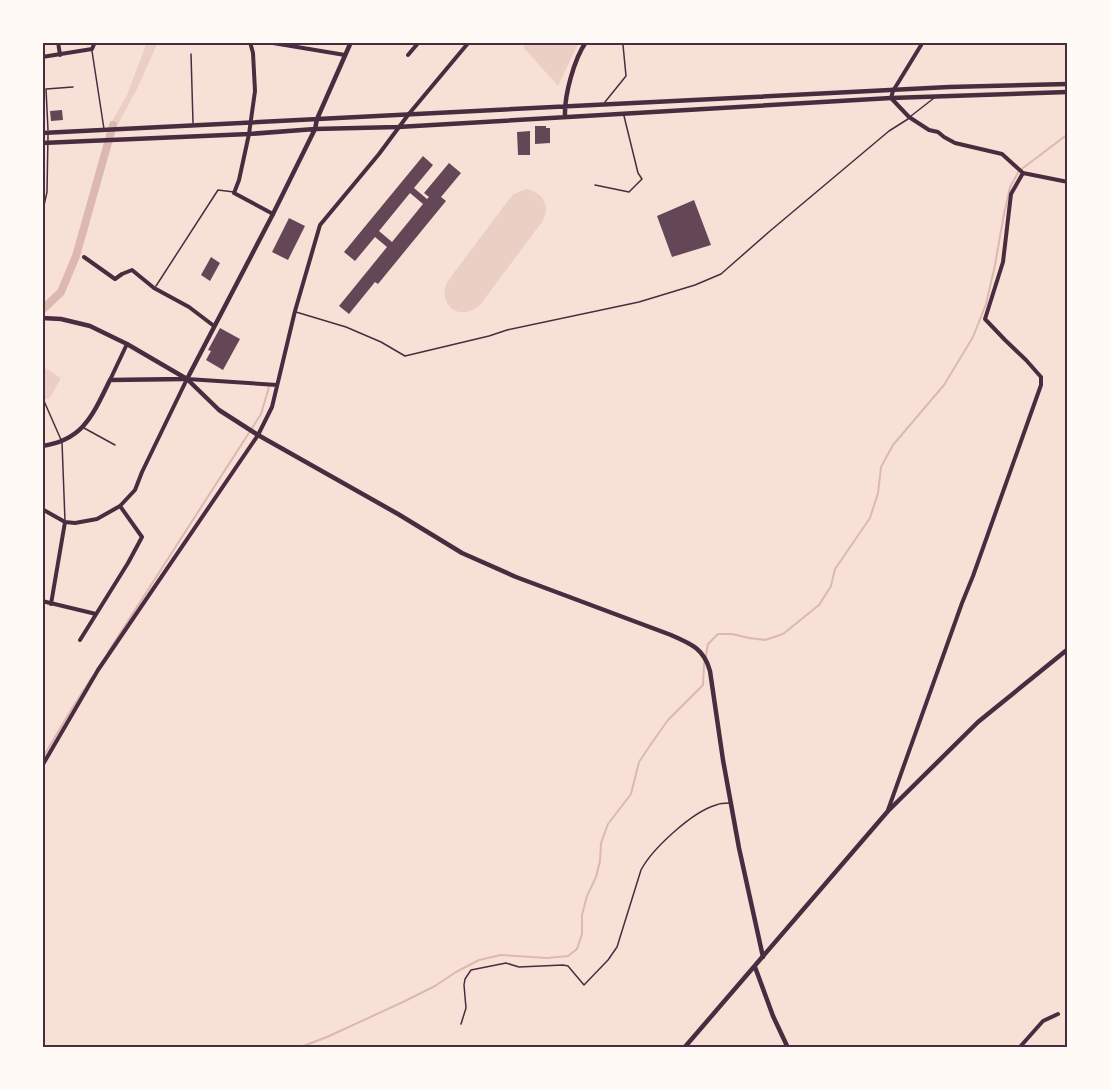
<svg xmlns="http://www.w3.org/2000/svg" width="1110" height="1090" font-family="Jost,sans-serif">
	<rect width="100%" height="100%" fill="#f7e1d7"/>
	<path fill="#ebcfc5" d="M 147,42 L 158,42 L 137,89 L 117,126 L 111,123 L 127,95 Z
		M 527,42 L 579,42 L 558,86 L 523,47 Z
		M 526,189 C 544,192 551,207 542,222 L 480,305 C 460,323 437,305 447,282 L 510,198 L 514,194 Z
		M 42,366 L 61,378 L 50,398 L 42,400 Z"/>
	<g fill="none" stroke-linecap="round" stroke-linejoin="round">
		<path stroke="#dcb8b0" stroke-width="2" d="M 108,652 L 261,414 L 269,387
			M 42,759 L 71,710 L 92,677
			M 298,1048 L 327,1037 L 405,1001 L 435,986 L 456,972 L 479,960 L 501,955 L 547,958 L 568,956 L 577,949 L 582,934 L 582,915 L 587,896 L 596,877 L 600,861 L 601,843 L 608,824 L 631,794 L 639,762 L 651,744 L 668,720 L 703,685 L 704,665 L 708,644 L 718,634 L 732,634 L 749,638 L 765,640 L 783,634 L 819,605 L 831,586 L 835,569 L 870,518 L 878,493 L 881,467 L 893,445 L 944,385 L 973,337 L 986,304 L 995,265 L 1004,214 L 1010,187 L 1019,171 L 1068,134"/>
		<path stroke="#dcb8b0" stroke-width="8" d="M 42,310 L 61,292 L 76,256 L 113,125"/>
	</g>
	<path fill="#644757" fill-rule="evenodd" d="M 62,110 L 63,120 L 51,121 L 50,111 Z
		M 535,126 L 546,126 L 546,128 L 550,128 L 550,143 L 535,144 Z
		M 530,131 L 530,155 L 518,155 L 517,132 Z
		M 423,156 L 433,165 L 414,188 L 427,199 L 429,197 L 424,193 L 449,163 L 461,173 L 441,197 L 446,201 L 378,284 L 375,282 L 349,314 L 339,306 L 387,247 L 375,237 L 355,261 L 344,252 ZM 410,193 L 423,204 L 392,242 L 379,231 Z
		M 694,200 L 711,245 L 672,257 L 657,216 Z
		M 289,218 L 305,226 L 288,260 L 272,252 Z
		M 211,257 L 220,263 L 210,281 L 201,275 Z
		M 220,328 L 240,339 L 223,370 L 206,360 L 211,351 L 208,350 Z"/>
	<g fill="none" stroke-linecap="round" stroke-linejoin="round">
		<path stroke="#4a2c40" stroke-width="1.5" d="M 92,51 L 104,129
			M 191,54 L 193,123
			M 605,102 L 626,76 L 623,45
			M 911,116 L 934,98
			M 48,130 L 46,89 L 73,87
			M 595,185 L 629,192 L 642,179 L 638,173 L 624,116
			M 42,214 L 47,192 L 48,135
			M 156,286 L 218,190 L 234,192
			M 296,312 L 346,327 L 381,342 L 405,356 L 489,336 L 507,330 L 639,302 L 695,285 L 721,274 L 770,231 L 889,131 L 908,119
			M 44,401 L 62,442 L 65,521
			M 84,428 L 115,445
			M 461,1024 L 466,1008 L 464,985 L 465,979 L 471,970 L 506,963 L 519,967 L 563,965 L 568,966 L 584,985 L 608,960 L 617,947 L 641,870 C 652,849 692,812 716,805 C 720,803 725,803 730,803"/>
		<path stroke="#4a2c40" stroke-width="4" d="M 58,42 L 60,55
			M 250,42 L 253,53 L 255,91 L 249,134 L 239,180 L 234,193 L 273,214
			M 923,42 L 893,91 L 891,98 L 909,117 L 929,130 L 938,132 L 944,137 L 955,143 L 1002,154 L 1023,173 L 1068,182
			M 273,43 L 345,55
			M 408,55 L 419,42
			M 42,57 L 92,49 L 95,42
			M 84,257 L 115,279 L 122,274 L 132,270 L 154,288 L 189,307 L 214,326
			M 110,380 L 127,344
			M 42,509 L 65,522 L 75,523 L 97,519 L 120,506 L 135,490 L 142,472 L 187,379 L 277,385
			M 42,601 L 96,614
			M 51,604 L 65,522
			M 80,640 L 128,563 L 142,537 L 120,506
			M 42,766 L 98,670 L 258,435 L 272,407 L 295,311 L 320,225 L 379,154 L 408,115 L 469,42
			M 888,810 L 962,603 L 973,576 L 1041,385 L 1041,377 L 1026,360 L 1005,340 L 985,319 L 1003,262 L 1011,194 L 1023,173
			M 1019,1048 L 1043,1021 L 1058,1014"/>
		<path stroke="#4a2c40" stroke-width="4.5" d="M 565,117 C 564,96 574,59 586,42
			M 42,133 L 949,87 L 1068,84
			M 42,143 L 249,134 L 315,129 L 398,127 L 891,98 L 1068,92
			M 42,318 L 61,319 L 90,326 L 127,344 L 187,379 L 219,410 L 258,435 L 398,514 L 462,553 L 516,577 L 671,635 C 692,644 704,649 710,671 L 723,760 L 739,848 L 763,957
			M 187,379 L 273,214 L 315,129 L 317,119 L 351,42
			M 42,446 C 84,440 93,414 110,380 L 184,379
			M 755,967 L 773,1016 L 788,1048
			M 684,1048 L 888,811 L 978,722 L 1068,649"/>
	</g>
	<rect width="1110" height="1090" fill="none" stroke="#fffaf5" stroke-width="87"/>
	<rect x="44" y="44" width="1022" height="1002" fill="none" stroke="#4a2c40" stroke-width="2"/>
</svg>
